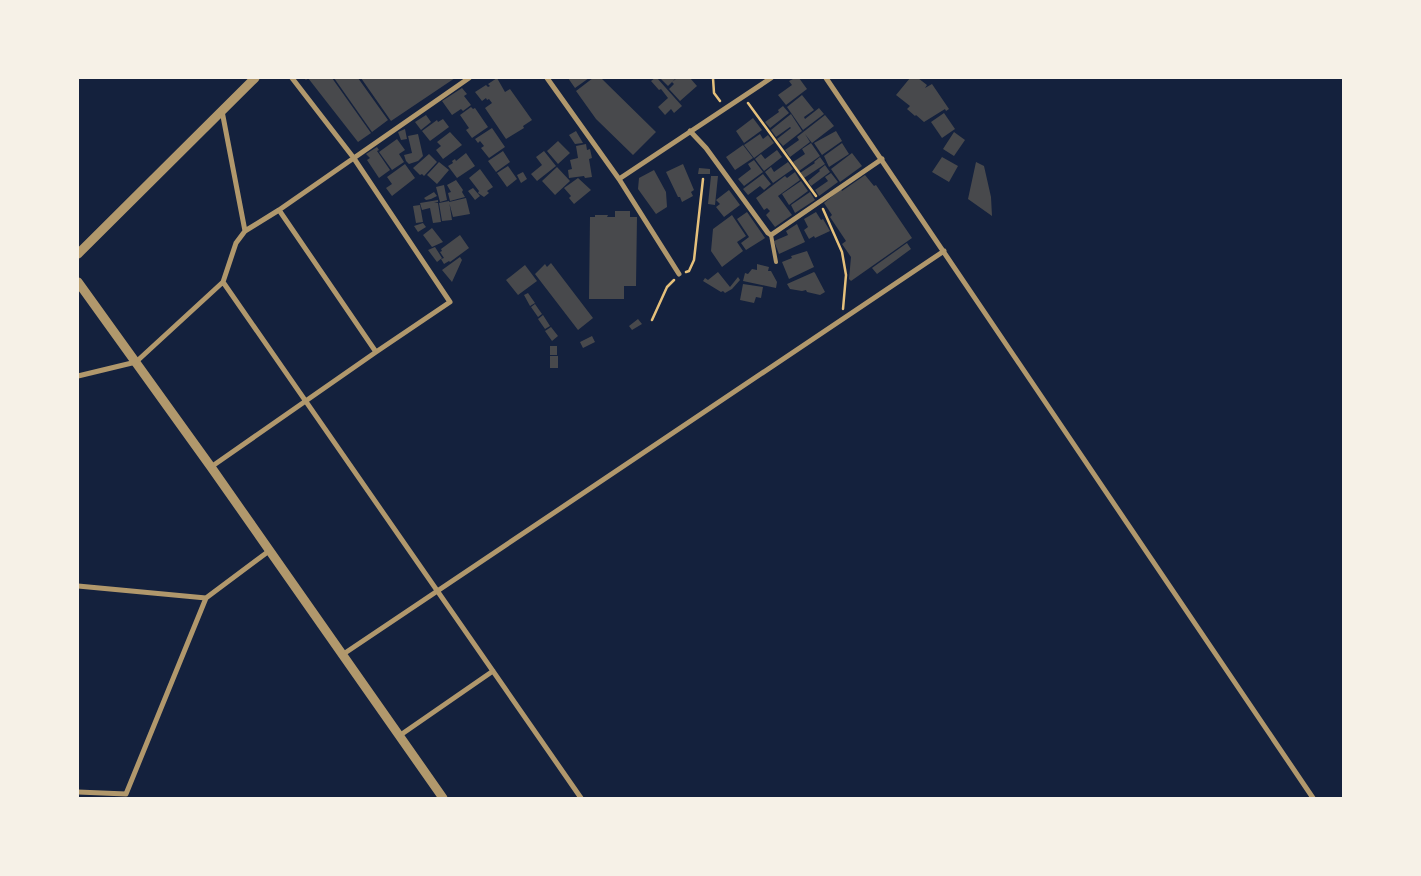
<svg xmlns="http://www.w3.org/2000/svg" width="1421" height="876" font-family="'Alegreya Sans',sans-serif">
	<rect width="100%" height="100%" fill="#14213d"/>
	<path fill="#48494c" d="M 304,78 L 332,78 L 371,133 L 358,142 L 308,78 L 306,80 Z
		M 334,78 L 358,78 L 388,120 L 372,132 Z
		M 361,78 L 455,78 L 391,121 Z
		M 497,78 L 505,92 L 510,89 L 532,120 L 523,126 L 524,128 L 506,139 L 485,108 L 492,103 L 489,99 L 487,100 L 486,98 L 482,101 L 475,92 L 486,85 L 488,87 L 490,86 L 488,84 Z
		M 568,78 L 589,78 L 575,88 Z
		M 593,78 L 601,78 L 656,132 L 633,155 L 596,119 L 576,91 Z
		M 655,78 L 657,78 L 682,106 L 674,113 L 671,109 L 665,115 L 658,107 L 668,98 L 661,89 L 659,90 L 651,81 Z
		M 660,78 L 676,78 L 668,86 Z
		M 677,78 L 690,78 L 697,86 L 680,101 L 669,89 L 674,84 L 672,82 Z
		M 795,78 L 799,78 L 807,89 L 786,105 L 778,95 L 792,85 L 789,81 Z
		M 910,78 L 918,78 L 927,85 L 925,88 L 932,84 L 949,109 L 946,111 L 945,109 L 924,122 L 916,115 L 915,116 L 907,109 L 910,106 L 896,95 Z
		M 462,88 L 467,94 L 464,96 L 471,105 L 463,111 L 461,109 L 452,115 L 442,101 Z
		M 802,95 L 814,110 L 804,117 L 805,119 L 819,108 L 824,114 L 803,130 L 787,107 Z
		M 783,106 L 789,113 L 770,128 L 765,122 L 779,112 L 778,110 Z
		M 471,107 L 473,109 L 475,108 L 488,127 L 472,138 L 466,130 L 469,128 L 460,115 Z
		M 944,113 L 955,129 L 942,138 L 931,122 Z
		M 791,114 L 802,131 L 783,146 L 777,139 L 791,128 L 790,127 L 776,137 L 771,130 Z
		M 426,115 L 431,122 L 421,130 L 415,122 Z
		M 825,115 L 834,126 L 812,143 L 805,134 L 810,142 L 790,157 L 785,150 L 799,140 L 797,137 Z
		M 753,118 L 762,130 L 744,143 L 736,131 Z
		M 443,119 L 449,127 L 430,141 L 422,131 L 437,120 L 438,122 Z
		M 492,128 L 505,147 L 489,158 L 481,148 L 484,146 L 480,141 L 478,143 L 475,139 Z
		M 405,129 L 407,139 L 401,140 L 398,132 Z
		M 576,131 L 583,143 L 575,144 L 569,135 Z
		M 836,131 L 842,141 L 822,155 L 814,143 Z
		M 450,132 L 462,145 L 443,159 L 436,150 L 441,146 L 437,142 Z
		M 954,132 L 965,140 L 954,156 L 943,149 Z
		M 418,134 L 423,156 L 418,161 L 409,164 L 406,161 L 404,155 L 412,153 L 408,136 Z
		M 760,134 L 763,139 L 768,135 L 774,143 L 754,158 L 744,145 Z
		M 397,139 L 405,150 L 399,154 L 404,162 L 392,170 L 379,152 Z
		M 558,141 L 570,153 L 558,164 L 547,151 Z
		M 811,143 L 820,156 L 799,171 L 793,162 L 805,154 L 802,149 Z
		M 842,143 L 849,154 L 829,167 L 824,156 Z
		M 586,144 L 587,150 L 590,149 L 592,158 L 589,159 L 592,177 L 585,178 L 584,176 L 569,178 L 568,170 L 572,169 L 570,160 L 578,158 L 576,146 Z
		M 743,145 L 753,158 L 735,170 L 726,157 Z
		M 377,147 L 379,150 L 377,151 L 390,170 L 379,178 L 367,160 L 370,158 L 366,154 Z
		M 777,150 L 782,157 L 764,171 L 755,159 L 761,154 L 765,159 Z
		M 503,151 L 510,162 L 496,172 L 488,161 Z
		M 544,151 L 556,166 L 537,181 L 531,174 L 542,165 L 536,157 Z
		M 466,153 L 475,166 L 457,178 L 448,166 L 453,163 L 452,161 L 455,159 L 456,161 Z
		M 852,153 L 862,166 L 840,182 L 831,169 Z
		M 429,154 L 437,162 L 424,176 L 422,174 L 420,175 L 413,168 Z
		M 820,157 L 825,164 L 804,178 L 800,173 L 815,163 L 814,162 Z
		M 942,157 L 958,166 L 949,182 L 932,172 Z
		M 754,160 L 763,172 L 744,186 L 738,179 L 751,169 L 748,164 Z
		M 439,162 L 449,170 L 437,184 L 427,175 Z
		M 788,162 L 793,169 L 773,183 L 765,172 L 771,167 L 774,172 Z
		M 976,162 L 984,166 L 991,197 L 992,216 L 968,199 Z
		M 405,164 L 415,178 L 392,196 L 386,188 L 392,184 L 387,177 Z
		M 683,164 L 694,190 L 691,192 L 693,196 L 682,202 L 680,197 L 678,197 L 666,172 Z
		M 825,165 L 830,172 L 811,186 L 808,181 L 820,171 L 819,170 Z
		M 508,166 L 517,179 L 507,187 L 497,173 Z
		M 557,167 L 570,181 L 555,195 L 542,181 Z
		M 699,168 L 710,169 L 710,174 L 698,174 Z
		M 480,169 L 493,187 L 487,191 L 489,193 L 484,197 L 478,193 L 479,191 L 469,178 Z
		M 654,170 L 666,192 L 667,207 L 656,214 L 638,189 L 639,178 Z
		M 523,172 L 527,179 L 521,183 L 517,175 Z
		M 795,172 L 800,180 L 778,196 L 792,215 L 775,227 L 766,215 L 770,211 L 767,208 L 764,210 L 756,198 L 785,176 L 787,178 Z
		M 831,173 L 838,182 L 819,196 L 815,190 L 828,181 L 825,177 Z
		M 763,174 L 771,184 L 764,190 L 760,186 L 748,195 L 743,189 Z
		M 865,175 L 874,186 L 876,185 L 912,238 L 851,281 L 849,279 L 851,257 L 842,244 L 846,241 L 830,217 L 832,215 L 824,203 L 841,189 L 842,191 Z
		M 711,176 L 718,176 L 715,205 L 708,204 Z
		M 578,178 L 591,190 L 574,204 L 569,198 L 571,196 L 564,188 Z
		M 456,180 L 463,190 L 462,192 L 465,197 L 450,201 L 448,193 L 451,192 L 447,185 Z
		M 801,181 L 808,191 L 789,205 L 782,194 Z
		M 444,185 L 447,200 L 440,202 L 436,187 Z
		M 473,188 L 480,196 L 475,200 L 468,191 Z
		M 729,190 L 740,205 L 724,217 L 716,207 L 720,204 L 716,200 Z
		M 434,192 L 437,196 L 431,199 L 426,200 L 424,198 Z
		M 810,192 L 815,200 L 795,213 L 791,205 Z
		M 466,198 L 470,214 L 453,217 L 449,202 Z
		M 438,200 L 438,202 L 434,203 L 438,203 L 441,222 L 433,223 L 430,208 L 422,210 L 420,203 Z
		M 449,201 L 452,220 L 442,221 L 439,203 Z
		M 420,205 L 423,222 L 416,223 L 413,206 Z
		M 615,211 L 630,211 L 630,217 L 637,217 L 636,286 L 624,286 L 624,299 L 589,299 L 590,217 L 595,217 L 595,215 L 608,215 L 607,217 L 615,217 Z
		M 747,212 L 765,238 L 746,250 L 741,243 L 749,237 L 737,219 Z
		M 816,212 L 821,220 L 823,219 L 830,231 L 815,238 L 814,236 L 809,239 L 804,230 L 808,227 L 804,219 Z
		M 732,215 L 746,236 L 737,242 L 743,251 L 722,267 L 711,251 L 713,229 Z
		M 423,223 L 426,227 L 418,232 L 414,226 Z
		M 797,224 L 805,242 L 779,254 L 774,241 L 788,235 L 786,231 Z
		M 432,228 L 443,242 L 432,247 L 423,235 Z
		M 460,235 L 469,248 L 450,262 L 449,261 L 444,264 L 441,259 L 444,258 L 440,252 L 442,251 L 441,249 Z
		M 907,243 L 911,249 L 877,274 L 872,268 Z
		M 435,247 L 442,258 L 437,262 L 428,250 Z
		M 807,251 L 814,267 L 789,279 L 782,262 L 792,258 L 791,256 Z
		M 460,257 L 462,260 L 452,282 L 442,270 Z
		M 551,263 L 593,318 L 578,330 L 535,274 L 545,264 L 547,267 Z
		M 757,264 L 769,267 L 768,271 L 771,271 L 777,282 L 776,288 L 743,281 L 745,273 L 748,274 L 752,269 L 757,270 Z
		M 525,265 L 537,281 L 518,295 L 506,280 Z
		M 718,272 L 730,287 L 738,277 L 740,280 L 732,289 L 725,293 L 723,291 L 721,292 L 703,281 L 705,278 L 708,280 Z
		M 814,272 L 815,273 L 825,292 L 820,295 L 807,292 L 806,290 L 802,291 L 790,289 L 787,284 Z
		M 743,284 L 763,287 L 761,298 L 756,297 L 754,303 L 740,300 Z
		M 528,293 L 535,303 L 530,306 L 524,295 Z
		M 535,304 L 542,314 L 538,317 L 531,307 Z
		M 543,315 L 550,326 L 545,329 L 538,319 Z
		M 638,319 L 642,324 L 632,330 L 629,326 Z
		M 551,327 L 558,336 L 552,341 L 545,331 Z
		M 592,336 L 595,342 L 583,348 L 580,342 Z
		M 550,346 L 557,346 L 557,355 L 550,355 Z
		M 550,356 L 558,356 L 558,368 L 550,368 Z"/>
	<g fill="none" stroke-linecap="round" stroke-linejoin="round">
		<path stroke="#e5c07b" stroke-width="2.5" d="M 713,78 L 714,93 L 720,101
			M 748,103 L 816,196
			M 823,209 L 842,252 L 846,275 L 843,309
			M 686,272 L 689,271 L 694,260 L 703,179
			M 652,320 L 667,287 L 674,280"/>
		<path stroke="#b1986c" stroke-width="4" d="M 771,235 L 776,262"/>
		<path stroke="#b1986c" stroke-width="5" d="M 547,78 L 619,179 L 679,274
			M 826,78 L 1313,798
			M 222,111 L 245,231
			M 690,131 L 706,148 L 768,233 L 771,235 L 882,159
			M 619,179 L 771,78
			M 279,210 L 376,352
			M 223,282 L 581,798
			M 78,376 L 136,362 L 223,282 L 236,243 L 245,231 L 279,210 L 469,78
			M 211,467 L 376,352 L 450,302 L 353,157 L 292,78
			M 78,586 L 206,598 L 269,551
			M 342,655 L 944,251
			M 399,736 L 493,671
			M 78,792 L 126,794 L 206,598"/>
		<path stroke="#b1986c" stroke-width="9" d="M 78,254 L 255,78
			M 78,282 L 211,467 L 443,798"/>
	</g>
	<rect width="1421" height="876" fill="none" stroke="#f6f1e7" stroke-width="158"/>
</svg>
